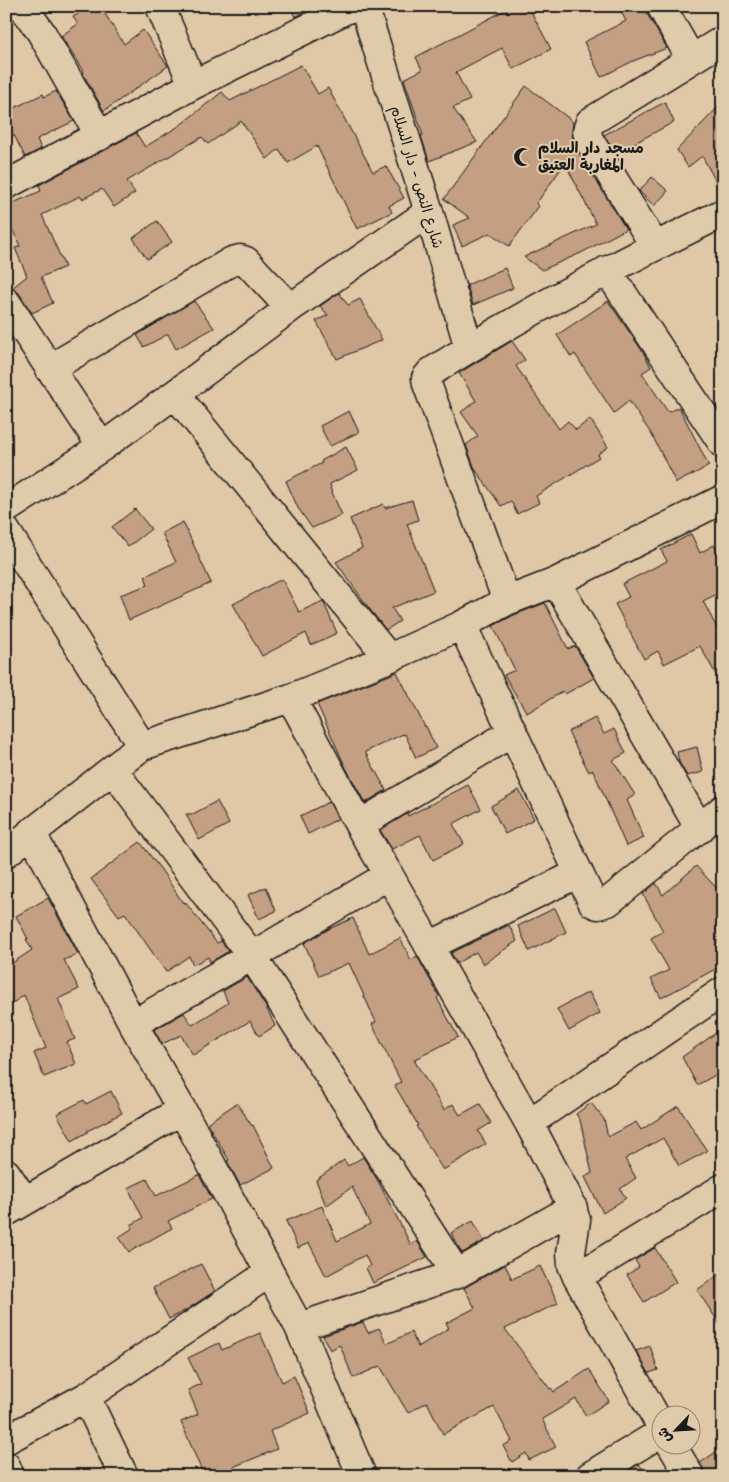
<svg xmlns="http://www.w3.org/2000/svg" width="729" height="1482" font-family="'Shantell Sans','Playpen Sans Arabic',sans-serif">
	<rect width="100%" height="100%" fill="#e0c7a6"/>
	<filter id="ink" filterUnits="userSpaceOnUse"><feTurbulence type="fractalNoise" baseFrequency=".02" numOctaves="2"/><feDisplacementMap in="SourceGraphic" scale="10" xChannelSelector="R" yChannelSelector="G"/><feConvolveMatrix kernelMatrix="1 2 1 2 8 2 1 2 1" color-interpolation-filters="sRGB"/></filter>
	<g filter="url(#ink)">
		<path fill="#c59f82" stroke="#1c1c1c" d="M 90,6 L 100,6 L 124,44 L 143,30 L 168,66 L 104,111 L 82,72 L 83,71 L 61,36 L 78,24 L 73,17 Z
			M 290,6 L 317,6 L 295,17 Z
			M 513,6 L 528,6 L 551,49 L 513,69 L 502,48 L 456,72 L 470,100 L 453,108 L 477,142 L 429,161 L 421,136 L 423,135 L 404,79 L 422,70 L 416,57 Z
			M 618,6 L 645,6 L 647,14 L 667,48 L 633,61 L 601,77 L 584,42 L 626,21 Z
			M 301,65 L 318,94 L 328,88 L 373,172 L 386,166 L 404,198 L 389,206 L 392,212 L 357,229 L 317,146 L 288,163 L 279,149 L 267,159 L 241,121 L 208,144 L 202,137 L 127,181 L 135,193 L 114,207 L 102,189 L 82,199 L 80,196 L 42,215 L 65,267 L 41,277 L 53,303 L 32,313 L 19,293 L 12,288 L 27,276 L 15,248 L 20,246 L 6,215 L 6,206 L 41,191 L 39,185 L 136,133 L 145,147 L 179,126 L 222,92 L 230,101 Z
			M 526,86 L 571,120 L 573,123 L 572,134 L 576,148 L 626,229 L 581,253 L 542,270 L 524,257 L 596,224 L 565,163 L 536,204 L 539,206 L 509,246 L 490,233 L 462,246 L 453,225 L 470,218 L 444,199 Z
			M 56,91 L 74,121 L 37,139 L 41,149 L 25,157 L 14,135 L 6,140 L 6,112 L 43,94 L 44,97 Z
			M 665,102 L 674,122 L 616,153 L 604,135 Z
			M 723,102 L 723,194 L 702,156 L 688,167 L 677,150 Z
			M 652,177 L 668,191 L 654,206 L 639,191 Z
			M 157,221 L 172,242 L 147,259 L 133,238 Z
			M 505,268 L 513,288 L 473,305 L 467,285 Z
			M 339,293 L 348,305 L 360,299 L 382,340 L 337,359 L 316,321 L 328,315 L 320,306 Z
			M 194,301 L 214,328 L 176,349 L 168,334 L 144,347 L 137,335 Z
			M 608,301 L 643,352 L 651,367 L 642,373 L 668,412 L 679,407 L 709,466 L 676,483 L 652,435 L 629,401 L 614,413 L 575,354 L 571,357 L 557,335 Z
			M 512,341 L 525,360 L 516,366 L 559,429 L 568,421 L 576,430 L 590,419 L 608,447 L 598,454 L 599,457 L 536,496 L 539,503 L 517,514 L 511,501 L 501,506 L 475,469 L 466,445 L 478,436 L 461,412 L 476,401 L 459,373 Z
			M 349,411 L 359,432 L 330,446 L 320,426 Z
			M 346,447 L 358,470 L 330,484 L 331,487 L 330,488 L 342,515 L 312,528 L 298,508 L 286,481 L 322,463 L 321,461 Z
			M 412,500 L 418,520 L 407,524 L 434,591 L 392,608 L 400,621 L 386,630 L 368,607 L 336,562 L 362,548 L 350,519 L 383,504 L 385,508 Z
			M 135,509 L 151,529 L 128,547 L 112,527 Z
			M 183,522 L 211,583 L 129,620 L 120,595 L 148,585 L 145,576 L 176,562 L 162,533 Z
			M 691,534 L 700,553 L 714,545 L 723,563 L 723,591 L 703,601 L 723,640 L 723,687 L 700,646 L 664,664 L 658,651 L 644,659 L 615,604 L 629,597 L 622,584 L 667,561 L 661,550 Z
			M 282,579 L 299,612 L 323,601 L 337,633 L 311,645 L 306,633 L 262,656 L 233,604 Z
			M 545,603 L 568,649 L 575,646 L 594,678 L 565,694 L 563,691 L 527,713 L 504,675 L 515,670 L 493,626 L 514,615 Z
			M 397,672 L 425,727 L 426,726 L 436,748 L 416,758 L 405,734 L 403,735 L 403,734 L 365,752 L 386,790 L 365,803 L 346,768 L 317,704 Z
			M 595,718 L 604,734 L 614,729 L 626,753 L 613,760 L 635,795 L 627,800 L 644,838 L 626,846 L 593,770 L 589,772 L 568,732 Z
			M 697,747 L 703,772 L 687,776 L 679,762 L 677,752 Z
			M 468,785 L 481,809 L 453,824 L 464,844 L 433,860 L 420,835 L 392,849 L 380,830 L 407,814 L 408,816 Z
			M 519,790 L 534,819 L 505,834 L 491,806 Z
			M 217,801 L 229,824 L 199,840 L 186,814 L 193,814 Z
			M 329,802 L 338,819 L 308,834 L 300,816 Z
			M 140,842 L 162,871 L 183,903 L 185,902 L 217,943 L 221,941 L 229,951 L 210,962 L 208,957 L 193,965 L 189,956 L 166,972 L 125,913 L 119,916 L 91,879 Z
			M 696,866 L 723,895 L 723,936 L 717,941 L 723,952 L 723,965 L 661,998 L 651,979 L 669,970 L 651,938 L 663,931 L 643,894 L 656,883 L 663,895 Z
			M 266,887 L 276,911 L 259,919 L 248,895 Z
			M 48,898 L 78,954 L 64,960 L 79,989 L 58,999 L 75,1039 L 67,1042 L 76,1064 L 44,1077 L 34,1053 L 46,1048 L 24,995 L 6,1008 L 6,967 L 32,950 L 26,939 L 28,939 L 16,916 Z
			M 555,908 L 566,932 L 529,951 L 518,926 Z
			M 353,918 L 369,954 L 400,938 L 411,960 L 417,956 L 439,996 L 437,998 L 458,1037 L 414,1060 L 444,1110 L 453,1104 L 460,1115 L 480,1104 L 491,1123 L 478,1131 L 486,1144 L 443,1170 L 416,1126 L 418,1125 L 395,1086 L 401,1082 L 372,1024 L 376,1022 L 349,963 L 319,976 L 304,943 L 329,929 Z
			M 509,925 L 517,941 L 483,964 L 476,952 L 457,963 L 451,953 Z
			M 247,977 L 267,1009 L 275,1026 L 259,1036 L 250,1021 L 193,1055 L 181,1035 L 162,1044 L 154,1030 L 184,1013 L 192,1025 L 228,1003 L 223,991 Z
			M 589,992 L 600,1013 L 569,1031 L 557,1009 Z
			M 723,1028 L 723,1071 L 697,1085 L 682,1057 Z
			M 111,1091 L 122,1113 L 87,1131 L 88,1132 L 72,1141 L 57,1114 L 84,1100 L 86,1104 Z
			M 237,1103 L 252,1126 L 253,1125 L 274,1168 L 240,1185 L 227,1161 L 229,1160 L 207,1123 Z
			M 591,1103 L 604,1119 L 608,1137 L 636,1122 L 641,1130 L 678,1106 L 707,1151 L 679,1166 L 663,1138 L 625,1159 L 636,1178 L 620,1189 L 626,1198 L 603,1213 L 585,1177 L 592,1173 L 580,1120 L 576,1114 Z
			M 363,1157 L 378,1181 L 411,1245 L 417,1241 L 427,1257 L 373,1283 L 366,1268 L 370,1266 L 365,1255 L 326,1276 L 309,1243 L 298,1248 L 286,1221 L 322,1206 L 337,1241 L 370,1224 L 352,1187 L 326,1206 L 316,1180 L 344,1160 L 348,1166 Z
			M 199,1175 L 212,1199 L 168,1221 L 172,1228 L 129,1252 L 119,1237 L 133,1228 L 131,1225 L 143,1218 L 128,1188 L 147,1179 L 156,1196 Z
			M 473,1221 L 484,1241 L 462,1253 L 451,1233 Z
			M 655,1248 L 676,1282 L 644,1302 L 627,1275 L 639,1267 L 635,1260 Z
			M 201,1264 L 215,1291 L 186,1310 L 169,1319 L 153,1288 Z
			M 505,1265 L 512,1279 L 540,1266 L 558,1303 L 505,1329 L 550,1389 L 551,1388 L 554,1392 L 589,1369 L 609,1401 L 586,1416 L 576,1399 L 542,1419 L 556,1447 L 529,1460 L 526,1453 L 512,1462 L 503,1446 L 512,1441 L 494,1407 L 443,1434 L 427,1402 L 408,1413 L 380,1366 L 353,1378 L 340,1345 L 330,1350 L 323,1336 L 363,1322 L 368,1333 L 379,1328 L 387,1344 L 411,1332 L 418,1347 L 449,1328 L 446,1323 L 475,1308 L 464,1288 Z
			M 723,1272 L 723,1329 L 697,1290 Z
			M 260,1333 L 282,1382 L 294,1376 L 310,1413 L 270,1431 L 277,1449 L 233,1467 L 236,1476 L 204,1476 L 181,1422 L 198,1414 L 188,1390 L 201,1384 L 188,1358 L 219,1343 L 222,1350 Z
			M 650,1346 L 658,1370 L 649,1373 L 636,1351 Z
			M 723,1447 L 723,1470 L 714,1476 L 706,1476 L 700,1463 Z
			M 639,1464 L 648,1476 L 620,1476 Z"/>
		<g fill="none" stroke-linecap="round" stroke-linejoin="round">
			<g stroke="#1c1c1c" stroke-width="31">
				<path id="minor" d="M 22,6 L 41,32 L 100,136
					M 160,6 L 193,85
					M 364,6 L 429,212 L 469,348
					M 661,6 L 691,59
					M 6,185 L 193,85 L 353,6
					M 655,246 L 589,140 L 587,131 L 590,122 L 723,40
					M 607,270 L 723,444
					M 6,302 L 102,447
					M 49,369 L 232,261 L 240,259 L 246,261 L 290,308
					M 175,394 L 389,658
					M 6,509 L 102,447 L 175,394 L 290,308 L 429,212
					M 6,531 L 142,746
					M 556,582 L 700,829
					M 507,601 L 427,384 L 426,378 L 431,372 C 525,312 623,261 723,213
					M 462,625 L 593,903 L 598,905 L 608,902 L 723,809
					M 291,698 L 359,825 L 389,875 L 529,1123 L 567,1196 L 576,1220 L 571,1253 L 572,1265 L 577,1277 L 662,1428
					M 113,770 L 252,956 L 457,1274
					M 359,825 L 513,732
					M 31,832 L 133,1024 L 182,1110 L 299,1327 L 362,1476
					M 6,853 L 142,746 L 291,698 L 389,658 L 462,625 L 507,601 L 556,582 L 723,499
					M 429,946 L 579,873
					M 133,1024 L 252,956 L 389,875
					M 529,1123 L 723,991
					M 6,1173 L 25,1201
					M 6,1212 L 182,1110
					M 577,1277 L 723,1188
					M 299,1327 L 457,1274 L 573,1208
					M 86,1397 L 124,1476
					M 6,1440 L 86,1397 L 269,1273
					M 671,1444 L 690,1476
					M 6,1466 L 10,1476
					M 590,1476 L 662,1432"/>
			</g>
			<use href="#minor" stroke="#dfcbaa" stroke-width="28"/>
		</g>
	</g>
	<defs>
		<g id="mosque-bare" transform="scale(1.5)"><path d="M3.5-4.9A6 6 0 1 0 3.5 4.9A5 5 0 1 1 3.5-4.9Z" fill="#1c1c1c" stroke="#dfcbaa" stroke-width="2.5" paint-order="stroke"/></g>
	</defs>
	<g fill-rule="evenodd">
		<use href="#mosque-bare" x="523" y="157"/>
	</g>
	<g text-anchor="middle" stroke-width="4" stroke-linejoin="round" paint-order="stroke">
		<g font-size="15" font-weight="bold" fill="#1c1c1c" stroke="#dfcbaa" text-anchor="start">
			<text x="538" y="153">مسجد دار السلام<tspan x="538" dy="17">المغاربة العتيق</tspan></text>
		</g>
		<g font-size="15" fill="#1c1c1c" stroke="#dfcbaa">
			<text transform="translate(417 177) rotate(73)" y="5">شارع النص - دار السلام</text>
		</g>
	</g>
	<rect width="729" height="1482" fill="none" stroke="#dfcbaa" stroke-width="25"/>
	<rect x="12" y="12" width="704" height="1457" fill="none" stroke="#1c1c1c" stroke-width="2" filter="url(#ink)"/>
	<g transform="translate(676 1430) rotate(245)"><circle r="24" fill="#dfcbaa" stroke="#918571"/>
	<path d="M0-4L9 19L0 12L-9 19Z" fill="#1c1c1c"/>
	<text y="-8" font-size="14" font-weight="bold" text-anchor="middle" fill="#1c1c1c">ش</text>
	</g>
</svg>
